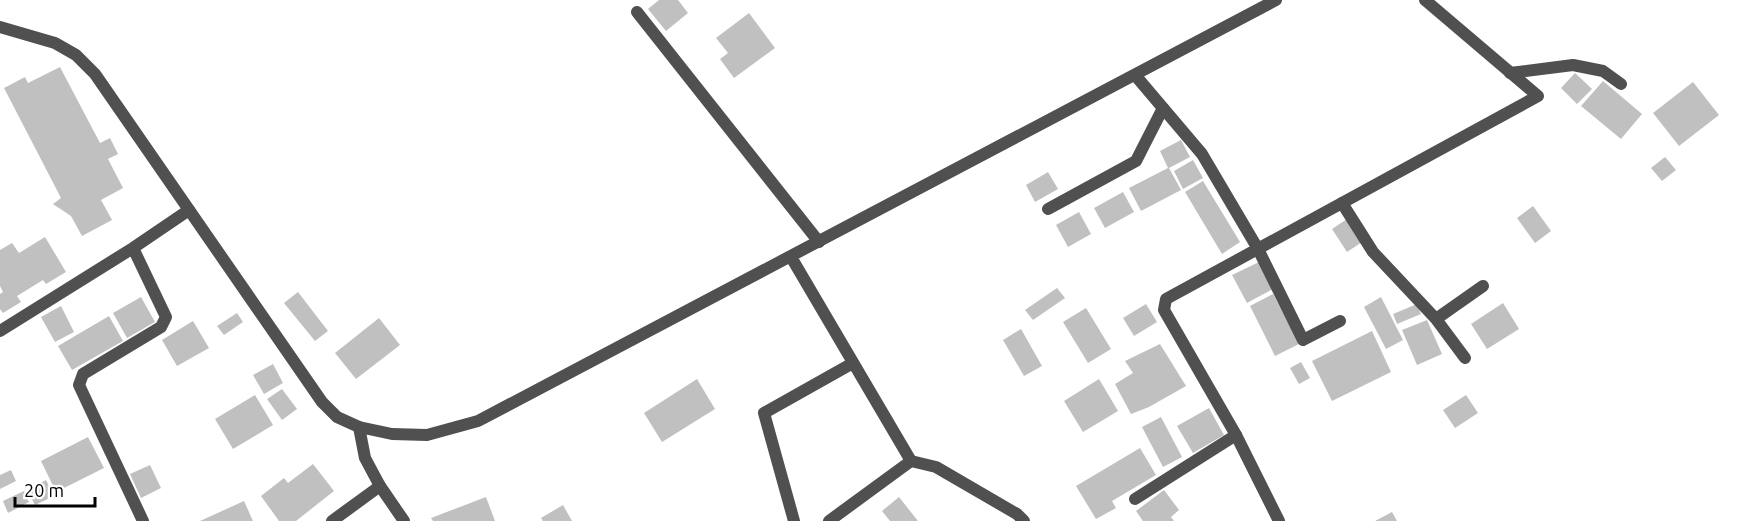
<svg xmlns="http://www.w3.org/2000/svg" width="1751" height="521" font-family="Ubuntu,sans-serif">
	<rect width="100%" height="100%" fill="#fff"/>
	<path fill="#c0c0c0" d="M 659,0 L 678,0 L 688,13 L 666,31 L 648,9 Z
		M 749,13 L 775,48 L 734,78 L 720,59 L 728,53 L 716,38 Z
		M 60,67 L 100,143 L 110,138 L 118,154 L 108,159 L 123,188 L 101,200 L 112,220 L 82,236 L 71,216 L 53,204 L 61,198 L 4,88 L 25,77 L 28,83 Z
		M 1575,73 L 1592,89 L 1577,104 L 1561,88 Z
		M 1603,81 L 1642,114 L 1621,139 L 1581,106 Z
		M 1693,82 L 1719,115 L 1679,146 L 1653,113 Z
		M 1181,140 L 1190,157 L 1169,168 L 1181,190 L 1141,211 L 1129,188 L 1168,168 L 1160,151 Z
		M 1665,157 L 1676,170 L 1662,181 L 1651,168 Z
		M 1193,160 L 1203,178 L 1183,189 L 1174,171 Z
		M 1048,172 L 1058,189 L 1035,202 L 1026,185 Z
		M 1203,181 L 1240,242 L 1222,254 L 1185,192 Z
		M 1123,192 L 1134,212 L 1105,228 L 1094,208 Z
		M 1533,206 L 1551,231 L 1535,243 L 1517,218 Z
		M 1079,212 L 1091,234 L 1068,247 L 1056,225 Z
		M 1347,219 L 1362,242 L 1347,252 L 1332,229 Z
		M 45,237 L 66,272 L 46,284 L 43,280 L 17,296 L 21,302 L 3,313 L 0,309 L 0,294 L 3,292 L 0,286 L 0,250 L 12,243 L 19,253 Z
		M 1259,262 L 1273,289 L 1247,303 L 1232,275 Z
		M 1057,288 L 1065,298 L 1033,320 L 1025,310 Z
		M 298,292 L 328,331 L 315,341 L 284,303 Z
		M 1273,294 L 1299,344 L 1275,356 L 1250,306 Z
		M 141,297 L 155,322 L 127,338 L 113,313 Z
		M 1381,297 L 1403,340 L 1386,349 L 1364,307 Z
		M 1503,303 L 1519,329 L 1487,349 L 1471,324 Z
		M 1146,304 L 1157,322 L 1134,336 L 1123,318 Z
		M 1417,304 L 1421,314 L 1397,324 L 1393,314 Z
		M 61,306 L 74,332 L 55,342 L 41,317 Z
		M 1086,308 L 1111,349 L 1088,363 L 1063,322 Z
		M 237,313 L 243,322 L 224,335 L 217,326 Z
		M 109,316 L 123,341 L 72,370 L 58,346 Z
		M 379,318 L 400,345 L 356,379 L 335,353 Z
		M 1427,320 L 1442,354 L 1417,365 L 1402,330 Z
		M 193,321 L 209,348 L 177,366 L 162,340 Z
		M 1021,329 L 1042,366 L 1024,376 L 1003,340 Z
		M 1372,331 L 1391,372 L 1332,401 L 1312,361 Z
		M 1160,344 L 1186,386 L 1149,407 L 1131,414 L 1115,384 L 1133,373 L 1125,361 Z
		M 1301,362 L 1310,378 L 1299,384 L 1290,368 Z
		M 273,364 L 283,383 L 264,394 L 253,375 Z
		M 697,379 L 715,409 L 662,442 L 644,413 Z
		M 1099,379 L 1118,411 L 1083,432 L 1064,401 Z
		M 282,389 L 297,409 L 282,420 L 267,399 Z
		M 255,395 L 273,425 L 233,449 L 215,419 Z
		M 1466,395 L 1478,413 L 1455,428 L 1443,410 Z
		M 1209,408 L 1224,435 L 1193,453 L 1177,426 Z
		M 1161,417 L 1182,457 L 1163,467 L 1142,427 Z
		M 88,437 L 104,468 L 56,492 L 41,461 Z
		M 1140,448 L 1156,475 L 1112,501 L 1116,508 L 1096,519 L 1076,486 Z
		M 313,464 L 334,491 L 296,521 L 279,521 L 261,496 L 284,478 L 288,483 Z
		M 150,465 L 161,488 L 141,498 L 130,474 Z
		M 11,470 L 16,481 L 0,489 L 0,475 Z
		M 46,480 L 54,496 L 35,505 L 27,490 Z
		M 1164,490 L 1179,510 L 1171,517 L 1174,521 L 1143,521 L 1136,511 Z
		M 24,491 L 29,502 L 8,513 L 3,501 Z
		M 486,497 L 495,521 L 433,521 L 431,518 Z
		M 899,497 L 918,521 L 890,521 L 882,511 Z
		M 244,501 L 253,521 L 200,521 Z
		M 563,505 L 572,521 L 543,521 L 541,518 Z
		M 1392,512 L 1397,521 L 1375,521 Z"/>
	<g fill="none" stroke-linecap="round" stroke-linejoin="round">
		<path stroke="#505050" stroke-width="12" d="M 637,12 L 819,242
			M 1510,73 L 1573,65 L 1603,71 L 1621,84
			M 1342,203 L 1373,252 L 1436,319 L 1465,358
			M 1048,209 L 1136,161 L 1163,108
			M 1258,249 L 1303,340 L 1340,321
			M 1436,319 L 1483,286
			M 1135,499 L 1236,435
			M 829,521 L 911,461 L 936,467 L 1017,514 L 1024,521"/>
		<path stroke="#505050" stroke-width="12" d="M 1135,75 L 1202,154 L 1258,249
			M 133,248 L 166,317 L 161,327 L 83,374 L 79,385 L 143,521
			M 791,257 L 911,461
			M 0,331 L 133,248 L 189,210
			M 359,427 L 392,434 L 427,435 L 478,421 L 1276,0
			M 332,521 L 380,486
			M 794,521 L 764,413 L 853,363
			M 1279,521 L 1236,435 L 1164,310 L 1166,299 L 1538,96 L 1425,0"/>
		<path stroke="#505050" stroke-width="12" d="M 0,27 L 55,43 L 76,55 L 95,74 L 322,402 L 337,417 L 359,427 L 365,458 L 380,486 L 404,521"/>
	</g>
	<path d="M15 497v9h80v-9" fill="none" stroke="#000000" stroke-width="3"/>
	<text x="24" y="497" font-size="18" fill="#000000" stroke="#ffffff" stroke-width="4.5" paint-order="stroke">20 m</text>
</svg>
